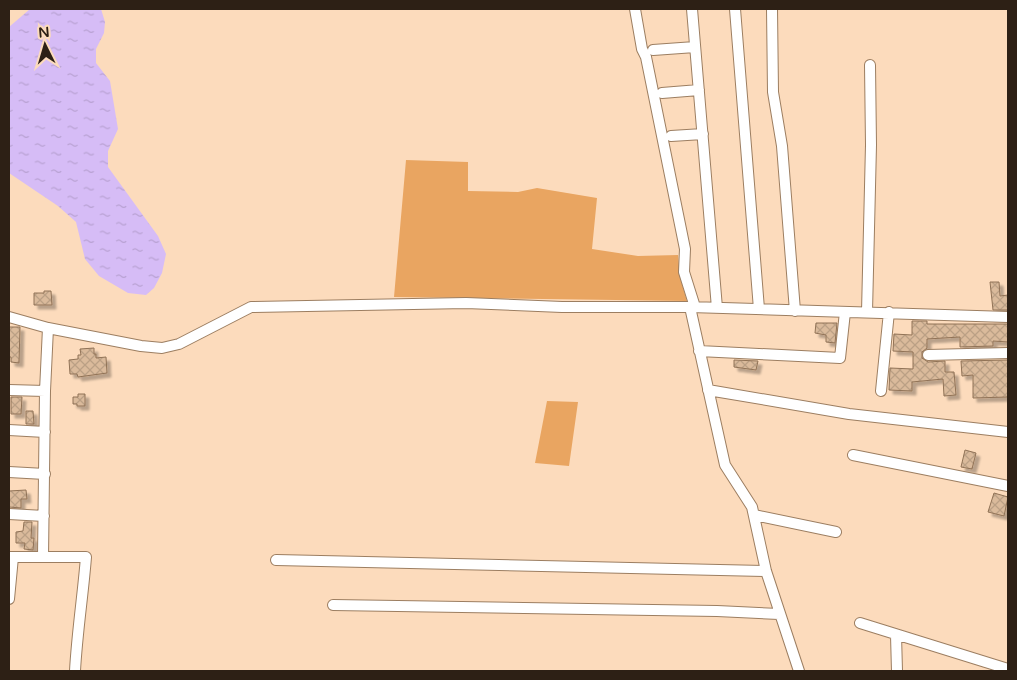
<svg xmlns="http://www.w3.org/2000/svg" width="1017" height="680" font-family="'Varela Round',sans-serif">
	<defs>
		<pattern id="water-ripples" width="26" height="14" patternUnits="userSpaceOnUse" patternTransform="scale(1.25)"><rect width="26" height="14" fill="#d6bcf6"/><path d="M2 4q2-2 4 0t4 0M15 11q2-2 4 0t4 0" fill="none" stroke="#b8a1d2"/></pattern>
		<pattern id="building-cross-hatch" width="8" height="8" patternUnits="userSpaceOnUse" patternTransform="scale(1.25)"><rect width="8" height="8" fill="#daba9b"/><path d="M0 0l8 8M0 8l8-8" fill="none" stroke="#bba085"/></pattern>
		<filter id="shadow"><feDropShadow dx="4" dy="4" stdDeviation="1" flood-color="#0004"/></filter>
	</defs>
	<rect width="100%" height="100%" fill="#fcdbbc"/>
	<path fill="#e9a561" d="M 406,160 L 468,162 L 468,191 L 518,192 L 537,188 L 597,198 L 592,249 L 638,256 L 678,255 L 680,277 L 687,301 L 394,297 Z
		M 547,401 L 578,402 L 569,466 L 535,463 Z"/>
	<path fill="url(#water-ripples)" d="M 30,9 L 101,9 L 105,22 L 104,33 L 96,49 L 96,63 L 110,81 L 118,129 L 108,151 L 108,167 L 158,236 L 166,254 L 162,273 L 154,288 L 146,295 L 128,293 L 99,276 L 85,259 L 76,222 L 58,206 L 9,173 L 9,27 Z"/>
	<path fill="url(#building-cross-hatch)" stroke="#907256" filter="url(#shadow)" d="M 990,282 L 999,282 L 1000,296 L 1008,295 L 1008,310 L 993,310 Z
		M 44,291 L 51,291 L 52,305 L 34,305 L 34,293 L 44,293 Z
		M 912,321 L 927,321 L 927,324 L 1008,324 L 1008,342 L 993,341 L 993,346 L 960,347 L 960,337 L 927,339 L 927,348 L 922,352 L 922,358 L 928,362 L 945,361 L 945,372 L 954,372 L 956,395 L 944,396 L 943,379 L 912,382 L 912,391 L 889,390 L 890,368 L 913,369 L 913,352 L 893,351 L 894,334 L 912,335 Z
		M 816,323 L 837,323 L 835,343 L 826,342 L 826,335 L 815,333 Z
		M 9,327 L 20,327 L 19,363 L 11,362 L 11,357 L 9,357 Z
		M 94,348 L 94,354 L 96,354 L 96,358 L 106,357 L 107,373 L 78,377 L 77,374 L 70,374 L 69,360 L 78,359 L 78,355 L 81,355 L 80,349 Z
		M 734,360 L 758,361 L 756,370 L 734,367 Z
		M 1008,360 L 1008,397 L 973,398 L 973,375 L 962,376 L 961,361 Z
		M 78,394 L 85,394 L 85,406 L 77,406 L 77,404 L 73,404 L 73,397 L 78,397 Z
		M 11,397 L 22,397 L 21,414 L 11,414 Z
		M 26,411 L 33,411 L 34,424 L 26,424 Z
		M 965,450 L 976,453 L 972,469 L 961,467 Z
		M 26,490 L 27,499 L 21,499 L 21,508 L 9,507 L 9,491 Z
		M 994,493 L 1008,497 L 1004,516 L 988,512 Z
		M 24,522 L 32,522 L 31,538 L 34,538 L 33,550 L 24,549 L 25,543 L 16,543 L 16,532 L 23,531 Z"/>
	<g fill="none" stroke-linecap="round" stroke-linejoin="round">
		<g stroke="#9c7e61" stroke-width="12">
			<path id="minor" d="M 635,9 L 642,49 L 646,57 L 685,249 L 684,272 L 695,307
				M 692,9 L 717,308
				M 735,9 L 759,309
				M 772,9 L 773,92 L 782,146 L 795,311
				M 653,50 L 695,47
				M 662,93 L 699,90
				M 671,136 L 703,134
				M 690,307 L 725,465 L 752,507 L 766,571 L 799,671
				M 867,312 L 871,145 L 870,65
				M 9,317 L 48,328 L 141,346 L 162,348 L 179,344 L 251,307 L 466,303 L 562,307 L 690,307 L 1008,317
				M 699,351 L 840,358 L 845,312
				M 928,355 L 1008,353
				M 9,390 L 45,391
				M 708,390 L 849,414 L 1008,432
				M 881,391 L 889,312
				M 9,430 L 45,432
				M 853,455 L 1008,486
				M 9,472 L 45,474
				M 9,514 L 44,516
				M 754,515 L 836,532
				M 9,557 L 86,557 C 83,595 77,633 75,671
				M 43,557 L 45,391 L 48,328
				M 276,560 L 766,571
				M 9,599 L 13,557
				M 333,605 L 717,611 L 779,614
				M 860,623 L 1008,669
				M 896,635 L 897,671"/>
		</g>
		<use href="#minor" stroke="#fff" stroke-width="10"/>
	</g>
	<rect width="1017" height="680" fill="none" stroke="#2d2015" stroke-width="20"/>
	<g transform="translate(45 45) rotate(355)" stroke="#fcdbbc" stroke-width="4" paint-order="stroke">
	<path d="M0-4L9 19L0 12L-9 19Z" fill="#2d2015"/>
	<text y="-8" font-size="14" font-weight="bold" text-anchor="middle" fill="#2d2015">N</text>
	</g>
</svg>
